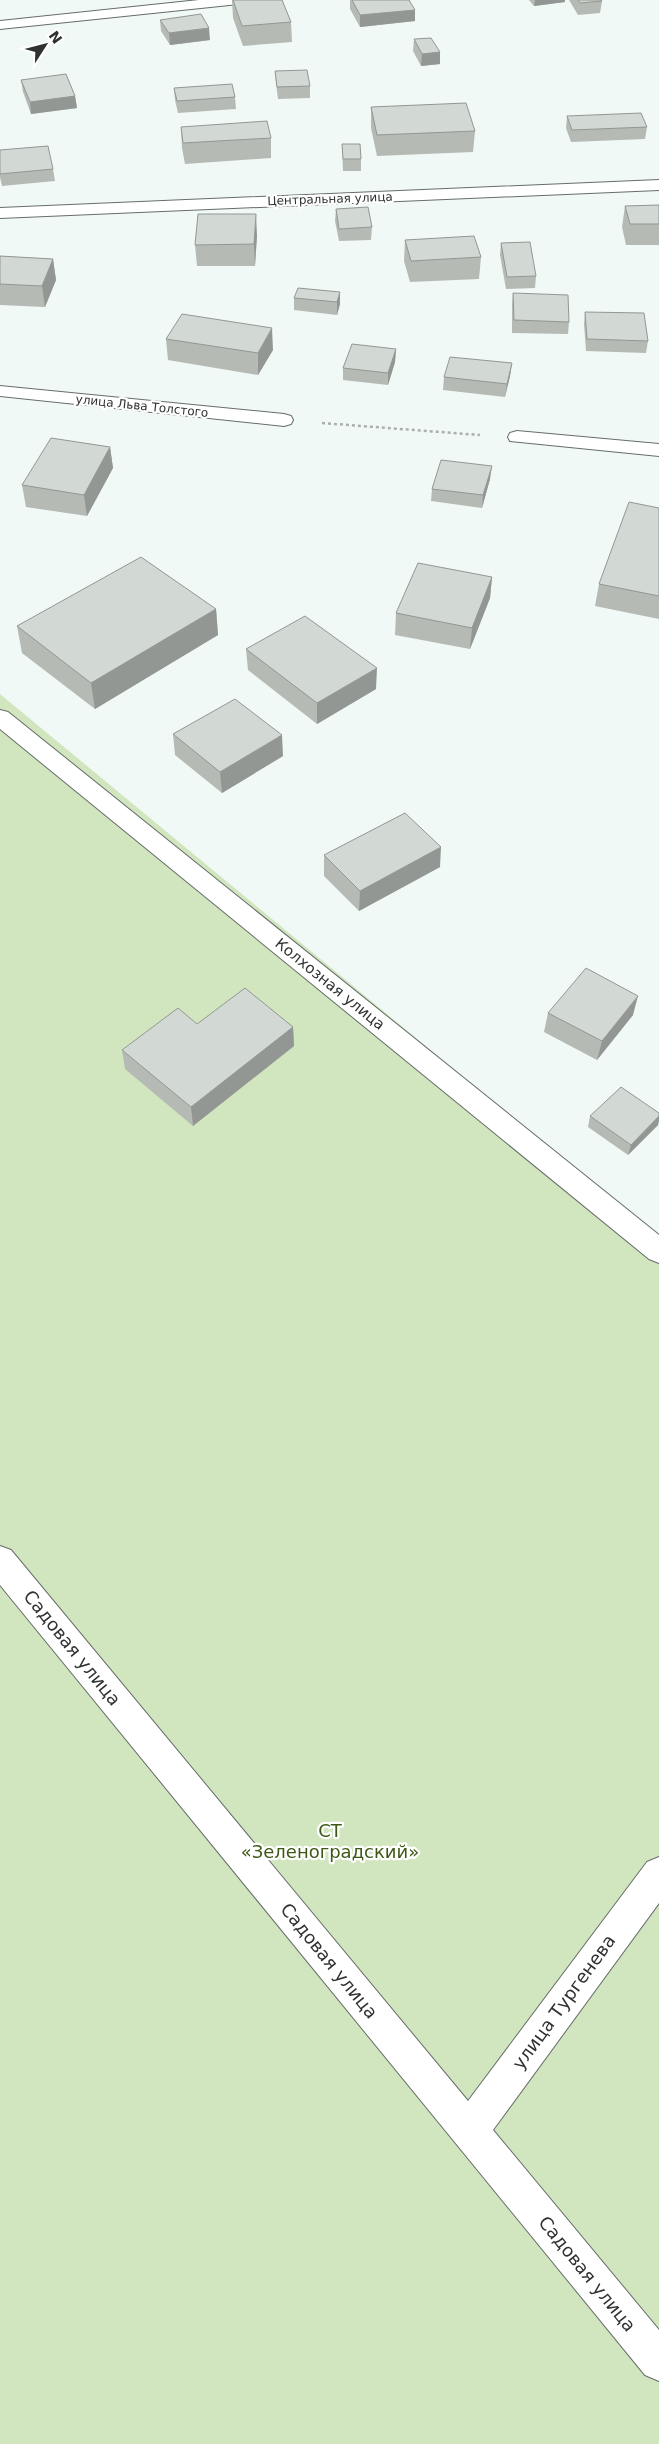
<svg xmlns="http://www.w3.org/2000/svg" width="659" height="2444" font-family="'DejaVu Sans',sans-serif">
	<rect width="100%" height="100%" fill="#f1f9f6"/>
	<path fill="#d1e6be" d="M 0,694 L 659,1239 L 659,2444 L 0,2444 Z"/>
	<g fill="none" stroke-linecap="round" stroke-linejoin="round">
		<g stroke="#666d6a" stroke-width="2">
			<path id="minor" d="M 199,0 L 246,0 L 239,4 L 0,29 L 0,21 Z
				M 0,386 L 284,414 L 291,416 L 293,420 L 291,424 L 284,426 L 0,396 Z
				M 517,431 L 659,444 L 659,456 L 510,441 L 508,437 L 510,433 Z
				M 0,710 L 8,712 L 659,1235 L 659,1263 L 649,1259 L 0,729 Z
				M 0,1546 L 11,1550 L 468,2101 L 647,1862 L 659,1857 L 659,1903 L 493,2130 L 659,2330 L 659,2381 L 645,2375 L 0,1585 Z"/>
		</g>
		<g stroke="#666d6a" stroke-width="2">
			<path id="tertiary" d="M 659,180 L 659,190 L 0,218 L 0,208 Z"/>
		</g>
		<path stroke="#aab0ae" stroke-width="2.5" stroke-dasharray="3 3" stroke-linecap="butt" d="M 322,423 L 480,435"/>
		<use href="#minor" fill="#fff" fill-rule="evenodd"/>
		<use href="#tertiary" fill="#fff" fill-rule="evenodd"/>
	</g>
	<path fill="#b5bab5" d="M 232,0 L 282,0 L 291,22 L 292,42 L 243,46 L 233,18 Z
		M 350,0 L 409,0 L 415,21 L 360,27 L 350,9 Z
		M 529,0 L 565,0 L 565,2 L 534,6 Z
		M 569,0 L 601,0 L 602,1 L 600,13 L 578,15 Z
		M 160,20 L 210,40 L 170,45 L 161,31 Z
		M 414,39 L 440,52 L 440,64 L 421,66 L 413,51 Z
		M 275,71 L 310,86 L 310,98 L 278,99 L 276,83 Z
		M 21,80 L 75,96 L 77,108 L 31,114 L 23,92 Z
		M 174,88 L 235,97 L 236,109 L 178,113 L 175,100 Z
		M 371,107 L 475,131 L 473,152 L 377,156 L 371,128 Z
		M 567,116 L 647,127 L 645,139 L 571,142 L 566,128 Z
		M 181,127 L 271,138 L 271,158 L 185,164 L 182,148 Z
		M 342,144 L 361,159 L 361,171 L 343,171 Z
		M 0,150 L 53,169 L 55,181 L 2,186 L 0,177 Z
		M 659,205 L 659,245 L 626,245 L 622,227 L 625,206 Z
		M 336,209 L 372,227 L 371,240 L 339,241 L 335,221 Z
		M 257,235 L 255,266 L 197,266 L 195,245 Z
		M 405,240 L 481,257 L 479,279 L 410,282 L 404,261 Z
		M 501,243 L 536,276 L 535,288 L 506,289 L 500,255 Z
		M 0,256 L 53,259 L 56,280 L 45,307 L 0,305 Z
		M 340,292 L 340,304 L 337,315 L 294,310 L 294,298 Z
		M 513,293 L 569,322 L 568,334 L 512,333 L 512,305 Z
		M 585,312 L 648,341 L 646,353 L 586,351 L 584,324 Z
		M 166,339 L 273,350 L 258,375 L 168,360 Z
		M 396,349 L 395,362 L 388,385 L 343,380 L 343,368 Z
		M 512,363 L 510,376 L 505,397 L 443,390 L 444,377 Z
		M 110,447 L 113,468 L 87,516 L 26,507 L 22,485 Z
		M 490,479 L 482,508 L 431,501 L 432,489 Z
		M 659,508 L 659,619 L 595,606 L 599,584 Z
		M 492,577 L 490,598 L 470,649 L 395,635 L 396,613 Z
		M 216,609 L 218,635 L 95,709 L 22,653 L 17,626 Z
		M 246,649 L 376,689 L 317,724 L 248,670 Z
		M 173,734 L 283,756 L 222,793 L 175,755 Z
		M 324,855 L 440,867 L 359,911 L 324,876 Z
		M 548,1013 L 633,1015 L 597,1060 L 544,1032 Z
		M 197,1024 L 293,1027 L 294,1046 L 193,1126 L 125,1069 L 122,1050 Z
		M 590,1116 L 658,1125 L 628,1155 L 588,1127 Z"/>
	<path fill="#939794" d="M 535,0 L 565,0 L 565,2 L 534,6 Z
		M 415,10 L 415,21 L 360,27 L 360,15 Z
		M 209,28 L 210,40 L 170,45 L 169,33 Z
		M 440,52 L 440,64 L 421,66 L 422,54 Z
		M 75,96 L 77,108 L 31,114 L 30,102 Z
		M 256,214 L 257,235 L 255,266 L 254,244 Z
		M 53,259 L 56,280 L 45,307 L 42,286 Z
		M 340,292 L 340,304 L 337,315 L 337,302 Z
		M 272,328 L 273,350 L 258,375 L 258,353 Z
		M 396,349 L 395,362 L 388,385 L 388,373 Z
		M 512,363 L 510,376 L 505,397 L 507,384 Z
		M 110,447 L 113,468 L 87,516 L 84,495 Z
		M 492,466 L 490,479 L 482,508 L 483,495 Z
		M 492,577 L 490,598 L 470,649 L 472,628 Z
		M 216,609 L 218,635 L 95,709 L 91,683 Z
		M 377,668 L 376,689 L 317,724 L 317,703 Z
		M 282,735 L 283,756 L 222,793 L 220,772 Z
		M 441,847 L 440,867 L 359,911 L 360,891 Z
		M 638,996 L 633,1015 L 597,1060 L 602,1041 Z
		M 293,1027 L 294,1046 L 193,1126 L 191,1107 Z
		M 659,1116 L 659,1121 L 658,1125 L 628,1155 L 631,1145 Z"/>
	<path fill="#d2d8d3" stroke="#939794" d="M 233,0 L 282,0 L 291,22 L 242,26 Z
		M 352,0 L 409,0 L 415,10 L 360,15 Z
		M 578,0 L 601,0 L 602,1 L 580,3 Z
		M 201,14 L 209,28 L 169,33 L 160,20 Z
		M 431,38 L 440,52 L 422,54 L 414,39 Z
		M 307,70 L 310,86 L 277,87 L 275,71 Z
		M 66,74 L 75,96 L 30,102 L 21,80 Z
		M 232,84 L 235,97 L 177,101 L 174,88 Z
		M 466,103 L 475,131 L 377,135 L 371,107 Z
		M 641,113 L 647,127 L 572,130 L 567,116 Z
		M 267,121 L 271,138 L 183,143 L 181,127 Z
		M 342,144 L 360,144 L 361,159 L 343,159 Z
		M 48,146 L 53,169 L 0,174 L 0,150 Z
		M 659,205 L 659,224 L 630,224 L 625,206 Z
		M 368,207 L 372,227 L 339,229 L 336,209 Z
		M 198,214 L 256,214 L 254,244 L 195,245 Z
		M 474,236 L 481,257 L 411,261 L 405,240 Z
		M 530,242 L 536,276 L 507,277 L 501,243 Z
		M 0,256 L 53,259 L 42,286 L 0,284 Z
		M 298,288 L 340,292 L 337,302 L 294,298 Z
		M 513,293 L 568,295 L 569,322 L 514,320 Z
		M 585,312 L 644,313 L 648,341 L 587,339 Z
		M 182,314 L 272,328 L 258,353 L 166,339 Z
		M 352,344 L 396,349 L 388,373 L 343,368 Z
		M 450,357 L 512,363 L 507,384 L 444,377 Z
		M 51,438 L 110,447 L 84,495 L 22,485 Z
		M 441,460 L 492,466 L 483,495 L 432,489 Z
		M 629,502 L 659,508 L 659,596 L 599,584 Z
		M 141,557 L 216,609 L 91,683 L 17,626 Z
		M 418,563 L 492,577 L 472,628 L 396,613 Z
		M 305,616 L 377,668 L 317,703 L 246,649 Z
		M 235,699 L 282,735 L 220,772 L 173,734 Z
		M 405,813 L 441,847 L 360,891 L 324,855 Z
		M 586,968 L 638,996 L 602,1041 L 548,1013 Z
		M 245,988 L 293,1027 L 191,1107 L 122,1050 L 178,1008 L 197,1024 Z
		M 621,1087 L 659,1113 L 659,1116 L 631,1145 L 590,1116 Z"/>
	<g text-anchor="middle" stroke-width="4.5" stroke-linejoin="round" paint-order="stroke">
		<g font-size="12" fill="#2f3231" stroke="#fff">
			<text transform="translate(330 199) rotate(-2)" y="4">Центральная улица</text>
			<text transform="translate(142 406) rotate(6)" y="4">улица Льва Толстого</text>
		</g>
		<g font-size="15" fill="#2f3231" stroke="#fff">
			<text transform="translate(330 984) rotate(39)" y="5">Колхозная улица</text>
		</g>
		<g font-size="18" fill="#2f3231" stroke="#fff">
			<text transform="translate(72 1648) rotate(51)" y="6">Садовая улица</text>
			<text transform="translate(329 1961) rotate(51)" y="6">Садовая улица</text>
			<text transform="translate(564 2002) rotate(-54)" y="6">улица Тургенева</text>
			<text transform="translate(587 2274) rotate(51)" y="6">Садовая улица</text>
		</g>
		<g font-size="18" fill="#3c5815" stroke="#fff">
			<text x="330" y="1837">СТ<tspan x="330" dy="21">«Зеленоградский»</tspan></text>
		</g>
	</g>
	<g transform="translate(45 45) rotate(54)" stroke="#ffffff" stroke-width="4" paint-order="stroke">
	<path d="M0-4L9 19L0 12L-9 19Z" fill="#2f3231"/>
	<text y="-8" font-size="14" font-weight="bold" text-anchor="middle" fill="#2f3231">N</text>
	</g>
</svg>
